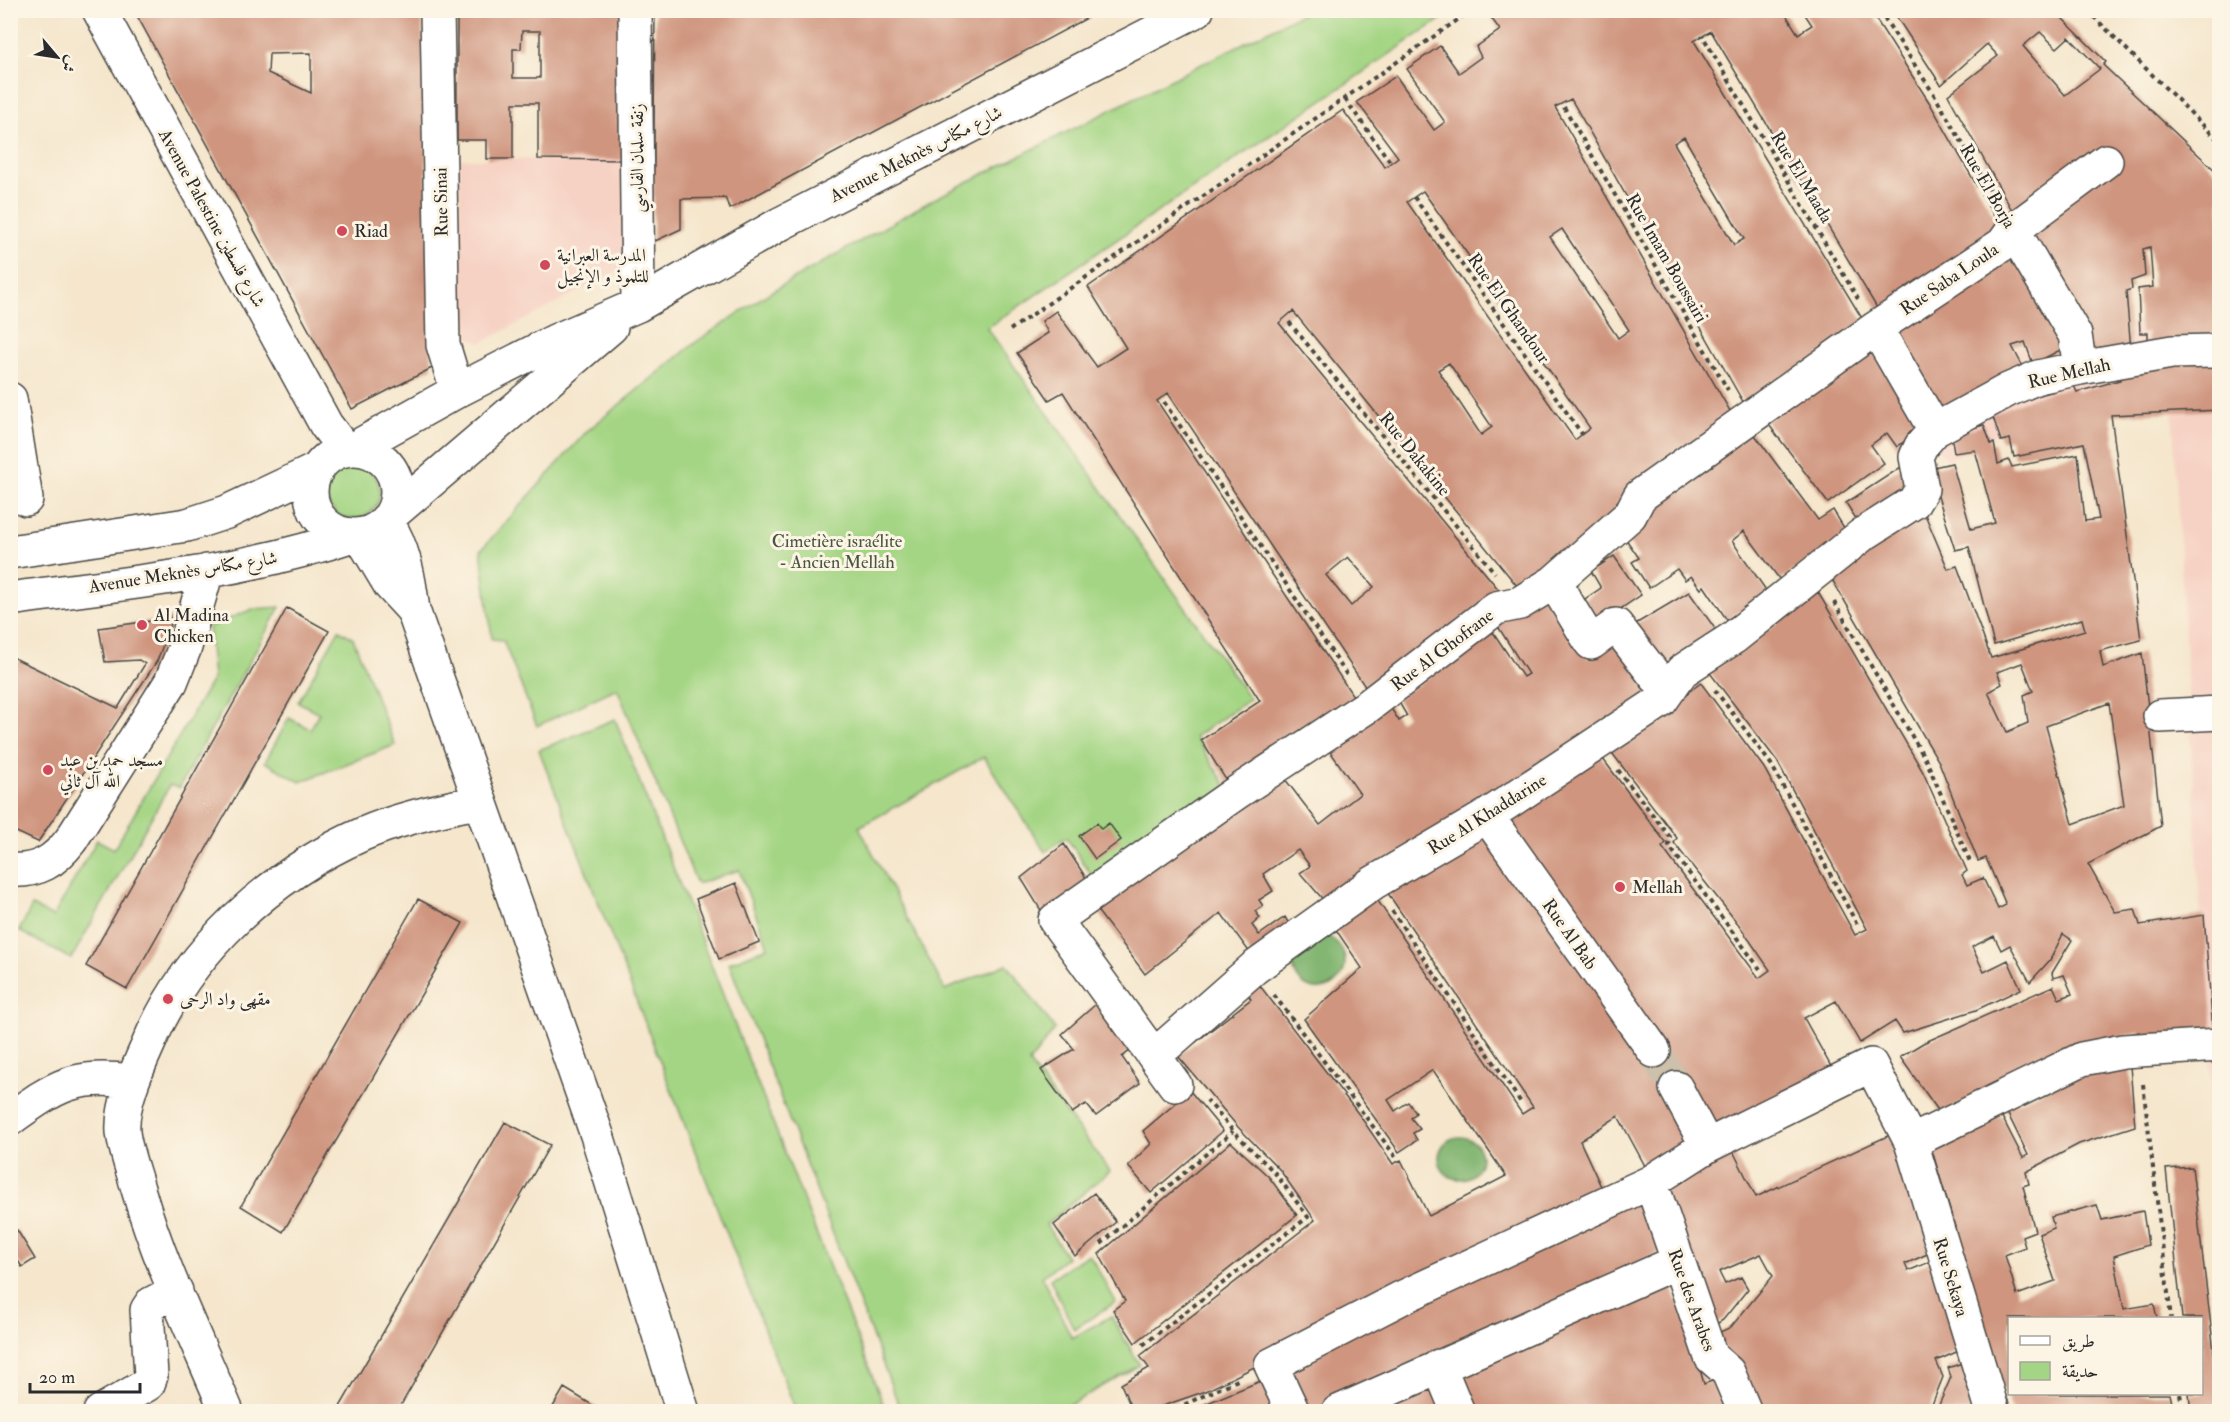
<svg xmlns="http://www.w3.org/2000/svg" width="2230" height="1422" font-family="'IM FELL Double Pica',Amiri,serif">
	<rect width="100%" height="100%" fill="#fcf5e5"/>
	<filter id="ink" filterUnits="userSpaceOnUse"><feTurbulence type="fractalNoise" baseFrequency=".0167" numOctaves="2"/><feDisplacementMap in="SourceGraphic" scale="12" xChannelSelector="R" yChannelSelector="G"/><feConvolveMatrix kernelMatrix="1 2 1 2 8 2 1 2 1" color-interpolation-filters="sRGB"/></filter>
	<filter id="wash" filterUnits="userSpaceOnUse"><feTurbulence type="fractalNoise" baseFrequency=".008" numOctaves="4" result="noise"/><feDisplacementMap in="SourceGraphic" scale="24" xChannelSelector="R" yChannelSelector="G"/><feGaussianBlur stdDeviation="1.35" result="paint"/><feColorMatrix in="noise" values="0 0 0 0 0 0 0 0 0 0 0 0 0 0 0 0 0 1.4 0 .05"/><feComposite in="paint" operator="in"/></filter>
	<g filter="url(#wash)">
		<rect width="100%" height="100%" fill="#f5e6cc"/>
		<path fill="#f6d2c4" d="M 459,159 L 625,160 L 628,265 L 481,343 L 463,335 Z
			M 2219,180 L 2219,1184 L 2207,1030 L 2171,389 L 2027,417 L 1948,460 L 1907,417 L 2001,352 L 2084,327 L 2209,318 Z"/>
		<path fill="#a4d584" stroke="#688058" stroke-width="1.5" d="M 1307,11 L 1453,11 L 987,328 L 1250,699 L 1195,737 L 1227,787 L 1093,877 L 1066,837 L 1045,852 L 984,757 L 859,827 L 945,990 L 1007,964 L 1055,1029 L 1029,1063 L 1110,1171 L 1046,1225 L 1067,1257 L 1042,1277 L 1072,1338 L 1111,1316 L 1140,1365 L 1059,1411 L 901,1411 L 729,963 L 768,947 L 739,870 L 697,884 L 617,688 L 537,726 L 503,640 L 492,639 L 481,550 L 587,431 L 696,342 L 769,293 L 934,199 Z
			M326 492a27 27 0 1 1 54 0a27 27 0 1 1-54 0Z
			M 280,607 L 179,788 L 170,785 L 71,959 L 19,931 L 32,906 L 53,917 L 97,840 L 114,849 L 213,678 L 208,627 L 253,609 Z
			M 339,630 L 353,638 L 395,745 L 300,782 L 265,762 L 289,718 L 310,729 L 319,713 L 298,702 Z
			M 615,719 L 886,1411 L 796,1411 L 539,750 Z
			M 1089,1254 L 1116,1302 L 1074,1329 L 1050,1279 Z"/>
		<path fill="#83b672" stroke="#57704e" stroke-width="1.5" d="M 1327,936 C 1343,944 1348,957 1343,974 C 1324,1001 1292,990 1292,957 Z
			M1439 1158a21 21 0 1 1 42 0a21 21 0 1 1-42 0Z"/>
		<g id="blocks">
			<path fill="#cf957f" fill-rule="evenodd" d="M 134,10 L 422,10 L 432,368 L 352,409 ZM 311,53 L 311,93 L 268,73 L 269,54 Z
				M 457,10 L 621,10 L 625,160 L 538,159 L 538,103 L 513,103 L 513,159 L 487,159 L 487,140 L 457,140 ZM 522,31 L 540,31 L 540,78 L 513,78 L 513,49 L 521,49 Z
				M 655,10 L 1102,10 L 730,209 L 725,198 L 681,199 L 681,229 L 653,242 Z
				M 1489,10 L 1783,10 L 1798,34 L 1812,25 L 1802,10 L 1870,10 L 1929,102 L 2002,230 L 1880,313 L 1711,31 L 1694,41 L 1866,325 L 1746,407 L 1571,99 L 1555,107 L 1734,418 L 1617,502 L 1624,512 L 1522,592 L 1293,311 L 1279,323 L 1499,590 L 1368,691 L 1168,393 L 1157,401 L 1357,702 L 1231,788 L 1201,740 L 1260,701 L 1063,392 L 1049,400 L 1017,353 L 1048,333 L 1042,321 L 1056,311 L 1097,367 L 1126,348 L 1088,287 L 1343,110 L 1385,167 L 1398,157 L 1357,102 L 1396,76 L 1434,130 L 1445,122 L 1407,69 L 1440,46 L 1459,73 L 1481,57 L 1476,47 L 1500,30 L 1487,12 ZM 1684,137 L 1744,239 L 1734,245 L 1674,143 ZM 1423,191 L 1590,428 L 1575,440 L 1407,202 ZM 1562,229 L 1629,330 L 1618,338 L 1550,237 ZM 1449,363 L 1492,427 L 1481,435 L 1438,370 ZM 1348,557 L 1374,587 L 1351,606 L 1326,575 Z
				M 1892,10 L 2054,10 L 2106,62 L 2103,65 L 2220,175 L 2220,410 L 2111,415 L 2141,640 L 2100,651 L 2103,667 L 2142,653 L 2161,826 L 2088,864 L 2115,912 L 2135,909 L 2140,925 L 2204,915 L 2213,1033 L 2141,1043 L 2139,1032 L 2080,1048 L 1940,1113 L 1900,1057 L 1923,1043 L 2053,986 L 2059,999 L 2072,994 L 2064,975 L 2053,978 L 2052,973 L 2072,940 L 2063,934 L 2050,960 L 2030,982 L 2010,945 L 2001,950 L 1994,936 L 1972,947 L 1984,972 L 2008,960 L 2021,989 L 1976,1010 L 1903,1033 L 1895,1021 L 1860,1043 L 1836,1001 L 1804,1018 L 1834,1072 L 1650,1175 L 1618,1116 L 1580,1141 L 1604,1193 L 1206,1391 L 1145,1412 L 1133,1412 L 1121,1384 L 1149,1368 L 1140,1356 L 1315,1220 L 1280,1170 L 1238,1127 L 1178,1056 L 1251,999 L 1243,987 L 1254,978 L 1360,1116 L 1393,1164 L 1401,1160 L 1429,1216 L 1506,1176 L 1433,1070 L 1388,1100 L 1395,1111 L 1408,1102 L 1416,1113 L 1411,1118 L 1420,1129 L 1413,1133 L 1417,1140 L 1399,1152 L 1304,1019 L 1362,968 L 1332,924 L 1374,895 L 1522,1114 L 1533,1107 L 1385,889 L 1600,755 L 1666,843 L 1662,847 L 1759,978 L 1770,970 L 1739,925 L 1674,843 L 1677,838 L 1609,749 L 1701,683 L 1764,768 L 1855,935 L 1867,929 L 1777,761 L 1710,673 L 1818,592 L 1923,772 L 1967,871 L 1962,875 L 1967,885 L 1983,878 L 1998,909 L 2006,905 L 1986,858 L 1978,861 L 1939,762 L 1827,571 L 1924,512 L 1948,569 L 1957,566 L 1991,658 L 2085,630 L 2082,619 L 1994,645 L 1969,547 L 1955,550 L 1929,468 L 1952,463 L 1971,529 L 1995,523 L 1975,450 L 1954,453 L 1951,434 L 1984,425 L 1991,444 L 1994,443 L 1998,464 L 2009,460 L 2012,467 L 2078,454 L 2085,521 L 2099,519 L 2084,443 L 2014,457 L 2010,439 L 2001,441 L 1992,414 L 2036,396 L 2074,386 L 2077,392 L 2120,380 L 2120,371 L 2148,341 L 2148,333 L 2140,333 L 2138,289 L 2153,287 L 2150,247 L 2143,249 L 2145,276 L 2131,281 L 2132,289 L 2126,291 L 2131,350 L 2083,354 L 2023,230 L 1948,95 L 1998,56 L 1987,44 L 1941,85 ZM 2040,32 L 2057,48 L 2069,37 L 2100,69 L 2065,95 L 2023,46 ZM 2022,663 L 2033,691 L 2024,695 L 2028,723 L 2007,732 L 1988,692 L 2002,684 L 1997,672 ZM 2109,703 L 2124,805 L 2073,824 L 2046,726 Z
				M 2013,249 L 2070,345 L 2033,364 L 2025,342 L 2012,346 L 2023,367 L 1936,412 L 1887,328 Z
				M 1878,348 L 1925,425 L 1897,447 L 1887,433 L 1871,445 L 1884,463 L 1828,503 L 1766,421 L 1852,362 Z
				M 1752,431 L 1818,520 L 1833,510 L 1848,534 L 1780,580 L 1744,531 L 1732,541 L 1768,593 L 1727,620 L 1704,586 L 1701,589 L 1691,576 L 1685,580 L 1677,569 L 1649,588 L 1632,562 L 1639,558 L 1621,532 L 1636,513 Z
				M 1904,465 L 1915,486 L 1860,525 L 1846,503 Z
				M 1614,556 L 1641,595 L 1595,626 L 1579,603 L 1601,588 L 1591,571 Z
				M 1689,592 L 1716,630 L 1661,669 L 1632,626 Z
				M 1543,593 L 1589,659 L 1618,639 L 1657,698 L 1327,904 L 1300,873 L 1310,866 L 1298,850 L 1263,874 L 1273,891 L 1259,900 L 1263,906 L 1255,911 L 1260,918 L 1252,925 L 1259,935 L 1285,917 L 1292,929 L 1253,957 L 1221,913 L 1145,974 L 1093,905 L 1285,779 L 1320,825 L 1360,794 L 1327,747 L 1389,705 L 1399,721 L 1407,716 L 1397,699 L 1493,632 L 1523,677 L 1528,674 L 1497,625 Z
				M 287,608 L 329,631 L 127,989 L 86,966 Z
				M 173,618 L 157,661 L 38,842 L 10,829 L 10,656 L 118,708 L 145,664 L 139,660 L 105,662 L 99,628 Z
				M 1097,823 L 1101,829 L 1109,823 L 1121,840 L 1095,859 L 1079,836 Z
				M 1064,844 L 1090,884 L 1045,917 L 1021,878 Z
				M 736,883 L 759,942 L 719,959 L 696,899 Z
				M 418,899 L 463,923 L 283,1232 L 241,1206 Z
				M 1096,1004 L 1131,1050 L 1122,1057 L 1140,1083 L 1096,1116 L 1086,1104 L 1072,1113 L 1041,1070 L 1074,1049 L 1062,1034 Z
				M 2130,1066 L 2135,1126 L 2079,1144 L 2026,1172 L 2029,1184 L 2023,1186 L 2035,1231 L 2022,1236 L 2025,1247 L 2005,1255 L 2017,1295 L 2055,1281 L 2039,1234 L 2054,1228 L 2051,1217 L 2097,1205 L 2102,1220 L 2143,1211 L 2148,1245 L 2114,1256 L 2124,1309 L 2154,1304 L 2157,1318 L 2010,1318 L 2010,1394 L 2170,1394 L 2174,1412 L 2013,1412 L 1981,1339 L 1950,1228 L 1955,1227 L 1931,1147 L 2001,1115 L 2023,1158 L 2028,1155 L 2005,1108 L 2083,1073 Z
				M 1190,1091 L 1223,1131 L 1151,1193 L 1128,1166 L 1151,1144 L 1143,1131 Z
				M 505,1122 L 550,1145 L 397,1412 L 337,1412 Z
				M 1894,1133 L 1934,1251 L 1905,1264 L 1908,1271 L 1939,1258 L 1961,1350 L 1936,1361 L 1943,1377 L 1929,1412 L 1752,1412 L 1718,1333 L 1731,1327 L 1773,1276 L 1761,1254 L 1719,1272 L 1725,1284 L 1741,1277 L 1748,1289 L 1723,1320 L 1715,1325 L 1663,1192 L 1716,1161 L 1711,1153 L 1729,1143 L 1756,1197 Z
				M 1231,1142 L 1269,1177 L 1297,1215 L 1135,1343 L 1113,1310 L 1125,1301 L 1099,1254 Z
				M 2192,1167 L 2220,1402 L 2220,1412 L 2191,1412 L 2189,1394 L 2202,1394 L 2202,1318 L 2182,1318 L 2166,1169 Z
				M 1094,1193 L 1116,1222 L 1075,1256 L 1054,1225 Z
				M 1644,1194 L 1668,1248 L 1319,1412 L 1310,1412 L 1288,1362 Z
				M 17,1230 L 35,1259 L 22,1267 L 18,1261 L 10,1265 L 10,1234 Z
				M 1667,1276 L 1688,1326 L 1704,1384 L 1723,1377 L 1737,1412 L 1471,1412 L 1452,1369 Z
				M 1968,1361 L 1984,1412 L 1936,1412 L 1951,1377 L 1948,1368 Z
				M 1263,1380 L 1278,1412 L 1188,1412 L 1188,1411 Z
				M 1433,1384 L 1444,1412 L 1371,1412 Z
				M 564,1388 L 604,1412 L 550,1412 Z"/>
		</g>
	</g>
	<g filter="url(#ink)">
		<use href="#blocks" fill-opacity="0" stroke="#494743" stroke-width="1.5"/>
		<g fill="none" stroke-linecap="round" stroke-linejoin="round">
			<path stroke="#cdc1ac" stroke-width="33" stroke-dasharray="33 16" stroke-linecap="butt" d="M 1654,1051 L 1676,1088"/>
			<g stroke="#494743" stroke-width="36">
				<path id="minor" d="M 99,10 L 326,425 L 345,450
					M 437,10 L 443,345 L 457,391
					M 635,10 L 638,305
					M 2013,230 L 2075,335 L 2080,368
					M 1876,328 L 1935,430
					M 10,399 L 26,499
					M 353,449 L 457,391 L 555,341 L 638,305 L 780,224 L 1197,10
					M311 492a43 43 0 1 1 86 0a43 43 0 1 1-86 0Z
					M 390,516 L 611,327
					M 386,520 C 404,548 409,577 413,610 L 597,1135 L 683,1412
					M 360,535 L 390,585 L 413,610
					M 10,552 L 187,525 L 227,512 L 318,469
					M 1554,582 L 1591,643 L 1616,625 L 1656,677 L 1671,687
					M 10,599 C 126,583 243,573 353,535
					M 2160,716 L 2220,713
					M 1487,816 L 1654,1051
					M 10,870 C 38,872 55,861 71,840 L 171,682 L 185,647 L 207,571
					M 1154,1056 L 1254,968 L 1373,883 L 1487,816 L 1661,701 L 1682,671 L 1733,638 L 1862,535 L 1914,502 L 1922,489 L 1916,457 L 1921,446 L 1935,430 L 2008,390 L 2038,377 L 2080,368 L 2172,352 L 2213,351
					M 1175,1085 L 1055,920 L 1236,793 L 1368,706 L 1496,608 L 1520,603 L 1554,582 L 1630,515 L 1640,496 L 1876,328 L 2003,244 L 2013,230 L 2106,161
					M 1676,1088 L 1707,1146
					M 10,1119 C 58,1085 73,1074 132,1081
					M 1911,1142 L 2082,1059 L 2123,1051 L 2220,1045
					M 1651,1182 L 1711,1357 L 1728,1372 L 1745,1412
					M 1439,1366 L 1458,1412
					M 100,1412 L 148,1384 L 151,1376 L 147,1310 L 151,1304 L 176,1291
					M 227,1412 C 196,1338 160,1265 138,1189 C 133,1171 125,1150 123,1132 C 121,1105 137,1069 148,1045 C 187,951 270,875 363,834 C 400,818 441,810 480,801
					M 1293,1412 L 1271,1365 L 1401,1298 L 1651,1182 L 1707,1146 L 1871,1065 L 1911,1142 L 1993,1412
					M 1338,1412 L 1677,1262"/>
			</g>
			<path stroke="#494743" stroke-width="4" stroke-dasharray="4.5 4.5" stroke-linecap="butt" d="M 1879,10 L 1935,96 L 1995,199
				M 2087,10 L 2220,142
				M 1705,40 L 1858,299
				M 1345,99 L 1391,163
				M 1564,107 L 1728,390
				M 1414,197 L 1582,434
				M 1289,322 L 1495,573
				M 1010,330 L 1472,10
				M 1164,402 L 1349,678
				M 1834,602 L 1927,762 L 1971,864
				M 1715,690 L 1771,764 L 1859,928
				M 1618,770 L 1670,837 L 1669,846 L 1760,969
				M 1392,911 L 1522,1104
				M 1274,995 L 1396,1157
				M 2143,1084 L 2171,1318
				M 1101,1244 L 1233,1131
				M 1143,1345 L 1308,1217 L 1275,1173 L 1233,1131 L 1207,1100
				M 2180,1394 L 2181,1399
				M 1168,1412 L 1240,1379"/>
			<use href="#minor" stroke="#fff" stroke-width="33"/>
		</g>
	</g>
	<g fill="#d1495b" stroke="#fcf5e5" stroke-width="2">
		<circle cx="342" cy="231" r="6"/>
		<circle cx="545" cy="265" r="6"/>
		<circle cx="142" cy="625" r="6"/>
		<circle cx="48" cy="770" r="6"/>
		<circle cx="1620" cy="887" r="6"/>
		<circle cx="168" cy="999" r="6"/>
	</g>
	<g text-anchor="middle" stroke-width="6" stroke-linejoin="round" paint-order="stroke">
		<g font-size="18" fill="#2b2b2b" stroke="#fcf5e5">
			<text transform="translate(916 154) rotate(-27)" y="6">Avenue Meknès شارع مكناس</text>
			<text transform="translate(637 158) rotate(-90)" y="6">زنقة سلمان الفارسي</text>
			<text transform="translate(1802 177) rotate(59)" y="6">Rue El Maada</text>
			<text transform="translate(1988 186) rotate(60)" y="6">Rue El Borja</text>
			<text transform="translate(441 202) rotate(-91)" y="6">Rue Sinai</text>
			<text transform="translate(212 218) rotate(61)" y="6">Avenue Palestine شارع فلسطين</text>
			<text transform="translate(1667 258) rotate(60)" y="6">Rue Imam Boussairi</text>
			<text transform="translate(1949 279) rotate(-34)" y="6">Rue Saba Loula</text>
			<text transform="translate(1509 308) rotate(55)" y="6">Rue El Ghandour</text>
			<text transform="translate(2069 373) rotate(-13)" y="6">Rue Mellah</text>
			<text transform="translate(1415 454) rotate(51)" y="6">Rue Dakakine</text>
			<text transform="translate(183 572) rotate(-9)" y="6">Avenue Meknès شارع مكناس</text>
			<text transform="translate(1442 650) rotate(-37)" y="6">Rue Al Ghofrane</text>
			<text transform="translate(1487 814) rotate(-32)" y="6">Rue Al Khaddarine</text>
			<text transform="translate(1570 934) rotate(55)" y="6">Rue Al Bab</text>
			<text transform="translate(1951 1277) rotate(73)" y="6">Rue Sekaya</text>
			<text transform="translate(1692 1300) rotate(70)" y="6">Rue des Arabes</text>
		</g>
		<g font-size="18" fill="#2b2b2b" stroke="#fcf5e5" text-anchor="start">
			<text x="354" y="237">Riad</text>
			<text x="557" y="261">المدرسة العبرانية<tspan x="557" dy="21">للتلموذ و الإنجيل</tspan></text>
			<text x="154" y="621">Al Madina<tspan x="154" dy="21">Chicken</tspan></text>
			<text x="60" y="766">مسجد حمد بن عبد<tspan x="60" dy="21">الله آل ثاني</tspan></text>
			<text x="1632" y="893">Mellah</text>
			<text x="180" y="1005">مقهى واد الرحى</text>
		</g>
		<g font-size="18" fill="#495641" stroke="#fcf5e5">
			<text x="837" y="547">Cimetière israélite<tspan x="837" dy="21">- Ancien Mellah</tspan></text>
		</g>
	</g>
	<rect width="2230" height="1422" fill="none" stroke="#fcf5e5" stroke-width="36"/>
	<rect x="2008" y="1317" width="195" height="78" fill="#fcf5e5" stroke="#a8a49b" stroke-width="1.5"/>
	<rect x="2020" y="1336" width="30" height="9" fill="#ffffff" stroke="#a8a49b" stroke-width="1.5"/>
	<text x="2062" y="1347" font-size="18" fill="#2b2b2b">طريق</text>
	<rect x="2020" y="1362" width="30" height="18" fill="#a4d584" stroke="#a8a49b" stroke-width="1.5"/>
	<text x="2062" y="1377" font-size="18" fill="#2b2b2b">حديقة</text>
	<g transform="translate(57 57) rotate(119)" stroke="#fcf5e5" stroke-width="4.5" paint-order="stroke">
	<path d="M0-4.5L10 22L0 15L-10 22Z" fill="#2b2b2b"/>
	<text y="-9" font-size="16" font-weight="bold" text-anchor="middle" fill="#2b2b2b">ش</text>
	</g>
	<path d="M30 1383v9h110v-9" fill="none" stroke="#2b2b2b" stroke-width="3"/>
	<text x="39" y="1383" font-size="18" fill="#2b2b2b" stroke="#fcf5e5" stroke-width="4.5" paint-order="stroke">20 m</text>
</svg>
